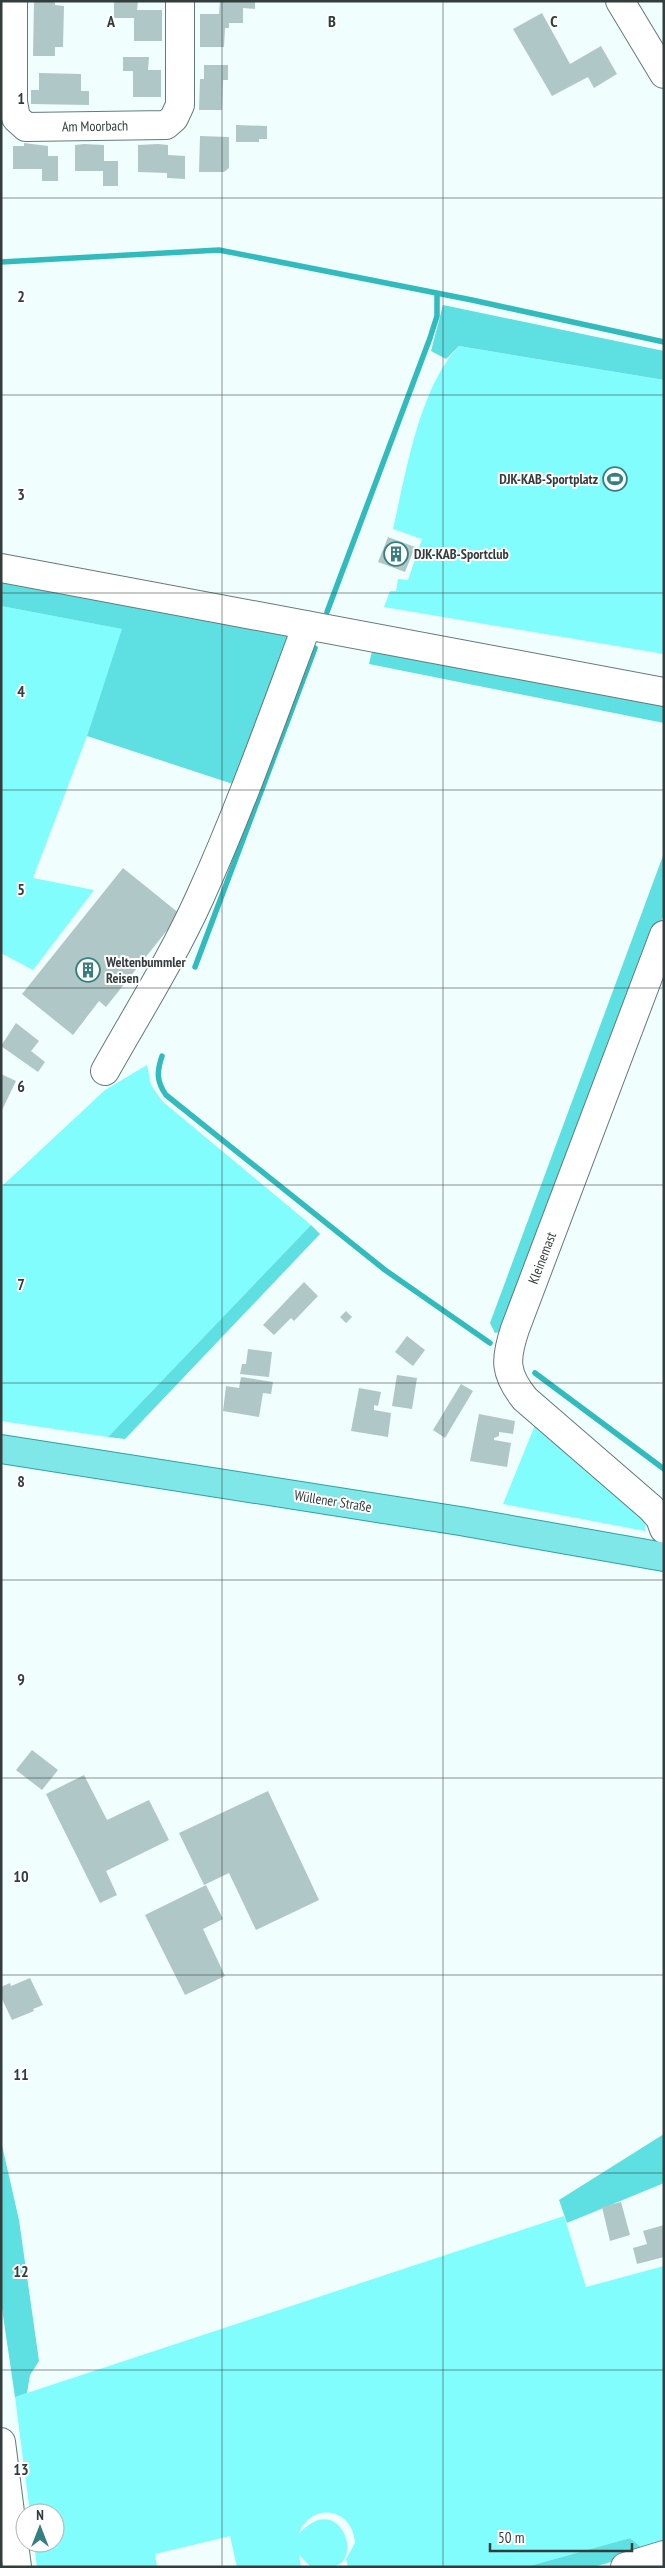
<svg xmlns="http://www.w3.org/2000/svg" width="665" height="2568" font-family="'PT Sans Narrow',sans-serif">
	<rect width="100%" height="100%" fill="#f0fefe"/>
	<path fill="#81fdfe" d="M 459,346 L 664,380 L 664,654 L 384,607 L 390,591 L 396,591 L 398,579 L 408,580 L 422,539 L 393,529 C 406,473 419,388 459,346 Z
		M 1,606 L 123,629 L 87,736 L 33,878 L 94,890 L 33,970 L 1,953 Z
		M 147,1065 L 151,1085 L 162,1101 L 311,1225 L 108,1437 L 1,1421 L 1,1187 L 105,1090 Z
		M 535,1425 L 635,1510 L 645,1523 L 645,1531 L 503,1504 Z
		M 564,2216 L 586,2287 L 664,2266 L 664,2547 L 647,2552 L 630,2538 L 526,2567 L 348,2567 L 346,2559 L 355,2543 C 353,2507 310,2501 298,2535 C 337,2489 365,2557 334,2567 C 328,2568 318,2567 311,2567 L 299,2555 L 301,2567 L 237,2567 L 230,2536 L 155,2554 L 157,2567 L 37,2567 L 34,2543 L 55,2543 L 55,2513 L 30,2513 L 15,2397 Z"/>
	<path fill="#5edfe1" d="M 443,305 L 664,351 L 664,380 L 459,346 L 446,359 L 431,351 Z
		M 1,581 L 287,635 L 292,643 L 239,786 L 87,736 L 122,629 L 1,606 Z
		M 373,647 L 664,701 L 664,723 L 369,664 Z
		M 664,853 L 664,914 L 504,1331 L 495,1333 L 490,1323 Z
		M 311,1225 L 320,1234 L 125,1439 L 108,1437 Z
		M 664,2134 L 664,2183 L 567,2223 L 559,2200 Z
		M 1,2141 L 19,2220 L 39,2361 L 30,2375 L 27,2393 L 15,2397 L 1,2302 Z
		M 630,2538 L 647,2552 L 593,2567 L 526,2567 Z"/>
	<g fill="none" stroke-linecap="round" stroke-linejoin="round">
		<path stroke="#31bbbd" stroke-width="5.5" d="M 1,262 L 219,250 L 472,300 L 664,342
			M 327,612 L 430,338 L 437,316 L 437,293
			M 195,967 L 315,648
			M 162,1056 C 157,1071 156,1081 166,1095 L 385,1270 L 490,1343
			M 535,1373 L 664,1469"/>
	</g>
	<path fill="#b0c7c7" d="M 34,1 L 55,1 L 55,5 L 64,6 L 63,47 L 55,47 L 55,56 L 33,56 Z
		M 114,1 L 138,1 L 137,10 L 162,10 L 162,41 L 134,41 L 134,18 L 114,18 Z
		M 220,1 L 255,1 L 255,9 L 243,8 L 243,23 L 229,23 L 229,28 L 225,28 L 224,47 L 200,47 L 200,14 L 219,14 Z
		M 542,13 L 570,64 L 601,46 L 617,74 L 594,88 L 588,77 L 552,96 L 513,29 Z
		M 123,57 L 149,57 L 148,70 L 161,70 L 161,97 L 133,97 L 133,71 L 123,71 Z
		M 204,65 L 228,65 L 228,80 L 223,80 L 222,110 L 199,110 L 200,79 L 204,79 Z
		M 39,73 L 81,74 L 81,91 L 89,91 L 89,105 L 31,104 L 31,90 L 39,90 Z
		M 236,125 L 267,126 L 267,139 L 259,139 L 259,142 L 236,142 Z
		M 200,136 L 229,137 L 229,168 L 224,172 L 199,172 Z
		M 24,143 L 48,146 L 48,156 L 58,156 L 58,181 L 42,181 L 42,169 L 13,169 L 13,146 L 24,146 Z
		M 84,144 L 104,145 L 104,161 L 118,161 L 118,186 L 103,186 L 103,171 L 75,171 L 75,145 Z
		M 158,144 L 168,145 L 168,155 L 185,156 L 185,179 L 167,178 L 167,173 L 138,172 L 138,145 Z
		M 388,537 L 415,547 L 405,572 L 378,562 Z
		M 123,868 L 180,914 L 106,1007 L 99,1001 L 73,1035 L 22,994 Z
		M 16,1023 L 39,1041 L 31,1051 L 45,1062 L 38,1072 L 1,1046 Z
		M 1,1074 L 16,1081 L 1,1112 Z
		M 304,1282 L 318,1296 L 294,1321 L 291,1318 L 274,1335 L 263,1325 Z
		M 346,1311 L 352,1317 L 346,1323 L 340,1317 Z
		M 407,1336 L 425,1350 L 413,1366 L 395,1352 Z
		M 248,1349 L 272,1352 L 269,1377 L 240,1374 L 242,1364 L 246,1364 Z
		M 397,1375 L 417,1378 L 412,1409 L 392,1406 Z
		M 241,1377 L 273,1382 L 271,1394 L 263,1393 L 259,1417 L 223,1411 L 226,1386 L 239,1388 Z
		M 461,1384 L 473,1391 L 445,1438 L 433,1430 Z
		M 359,1388 L 381,1392 L 378,1406 L 374,1405 L 374,1410 L 391,1413 L 388,1437 L 351,1431 Z
		M 479,1414 L 515,1421 L 513,1434 L 499,1432 L 499,1436 L 494,1438 L 494,1440 L 511,1443 L 507,1467 L 470,1461 Z
		M 32,1750 L 58,1770 L 42,1790 L 16,1770 Z
		M 84,1775 L 107,1820 L 149,1800 L 169,1840 L 106,1871 L 117,1895 L 100,1903 L 46,1794 Z
		M 268,1791 L 319,1900 L 256,1930 L 229,1873 L 204,1885 L 179,1833 Z
		M 206,1885 L 223,1919 L 203,1929 L 225,1976 L 185,1995 L 145,1915 Z
		M 30,1978 L 43,2005 L 33,2009 L 34,2011 L 12,2020 L 1,1997 L 1,1987 L 10,1983 L 11,1986 Z
		M 621,2202 L 630,2235 L 610,2241 L 602,2207 Z
		M 664,2225 L 664,2257 L 637,2264 L 633,2248 L 647,2244 L 643,2231 Z"/>
	<g fill="none" stroke-linecap="round" stroke-linejoin="round">
		<g stroke="#647a7a" stroke-width="30">
			<path id="minor" d="M 13,1 L 13,102 L 16,118 L 26,127 L 166,125 L 174,118 L 180,105 L 180,1
				M 620,1 L 664,74
				M 1,568 L 664,692
				M 664,935 L 515,1329 C 505,1359 504,1373 525,1399 L 651,1508 L 660,1518 L 664,1529
				M 105,1071 C 137,1014 173,957 200,897 C 240,809 273,716 307,625
				M 1,2442 L 17,2567
				M 625,2567 L 664,2555"/>
		</g>
		<g stroke="#2ea1a2" stroke-width="30">
			<path id="major" d="M 1,1449 L 460,1521 L 664,1557"/>
		</g>
		<use href="#minor" stroke="#fff" stroke-width="28"/>
		<use href="#major" stroke="#80e7e8" stroke-width="28"/>
	</g>
	<path fill="none" stroke="#343d3d" stroke-width="1" stroke-opacity="0.55" d="M 222,1 L 222,2567M 443,1 L 443,2567M 1,198 L 664,198M 1,395 L 664,395M 1,593 L 664,593M 1,790 L 664,790M 1,988 L 664,988M 1,1185 L 664,1185M 1,1383 L 664,1383M 1,1580 L 664,1580M 1,1778 L 664,1778M 1,1975 L 664,1975M 1,2173 L 664,2173M 1,2370 L 664,2370"/>
	<defs>
		<g id="stadium-ring" transform="scale(1.25)"><circle r="9.5" fill="#fff" stroke="#367f80" stroke-width="1.5"/><path d="M0-5a6.5 5 0 1 0 0 10a6.5 5 0 1 0 0-10ZM-3.5-1.8h7v3.6h-7Z" fill="#367f80"/></g>
		<g id="building-ring" transform="scale(1.25)"><circle r="9.5" fill="#fff" stroke="#367f80" stroke-width="1.5"/><path d="M-4-6H4V6H1V3H-1V6H-4ZM-2.5-4.3h1.7v1.8h-1.7ZM.8-4.3h1.7v1.8H.8ZM-2.5-1h1.7V.8h-1.7ZM.8-1h1.7V.8H.8Z" fill="#367f80"/></g>
	</defs>
	<g fill-rule="evenodd">
		<use href="#stadium-ring" x="615" y="479"/>
		<use href="#building-ring" x="396" y="554"/>
		<use href="#building-ring" x="88" y="970"/>
	</g>
	<g text-anchor="middle" stroke-width="4" stroke-linejoin="round" paint-order="stroke">
		<g font-size="14" fill="#343d3d" stroke="#fff">
			<text transform="translate(95 126) rotate(-1)" y="5">Am Moorbach</text>
			<text transform="translate(542 1258) rotate(-69)" y="5">Kleinemast</text>
			<text transform="translate(333 1501) rotate(9)" y="5">Wüllener Straße</text>
		</g>
		<g font-size="14" font-weight="bold" fill="#343d3d" stroke="#fff" text-anchor="start">
			<text x="598" y="484" text-anchor="end">DJK-KAB-Sportplatz</text>
			<text x="414" y="559">DJK-KAB-Sportclub</text>
			<text x="106" y="967">Weltenbummler<tspan x="106" dy="16">Reisen</tspan></text>
		</g>
	</g>
	<g font-size="16" text-anchor="middle" font-weight="bold" fill="#343d3d" stroke="#fff" stroke-width="4" stroke-linejoin="round" paint-order="stroke">
		<text x="111" y="27">A</text>
		<text x="332" y="27">B</text>
		<text x="554" y="27">C</text>
		<text x="21" y="104">1</text>
		<text x="21" y="302">2</text>
		<text x="21" y="500">3</text>
		<text x="21" y="697">4</text>
		<text x="21" y="895">5</text>
		<text x="21" y="1092">6</text>
		<text x="21" y="1290">7</text>
		<text x="21" y="1487">8</text>
		<text x="21" y="1685">9</text>
		<text x="21" y="1882">10</text>
		<text x="21" y="2080">11</text>
		<text x="21" y="2277">12</text>
		<text x="21" y="2475">13</text>
	</g>
	<rect width="665" height="2568" fill="none" stroke="#343d3d" stroke-width="5"/>
	<g transform="translate(40 2528)"><circle r="24" fill="#ffffff" stroke="#aeb1b1"/>
	<path d="M0-4L9 19L0 12L-9 19Z" fill="#367f80"/>
	<text y="-8" font-size="14" font-weight="bold" text-anchor="middle" fill="#343d3d">N</text>
	</g>
	<path d="M490 2543v8h142v-8" fill="none" stroke="#343d3d" stroke-width="2.5"/>
	<text x="498" y="2543" font-size="15" fill="#343d3d" stroke="#ffffff" stroke-width="4" paint-order="stroke">50 m</text>
</svg>
